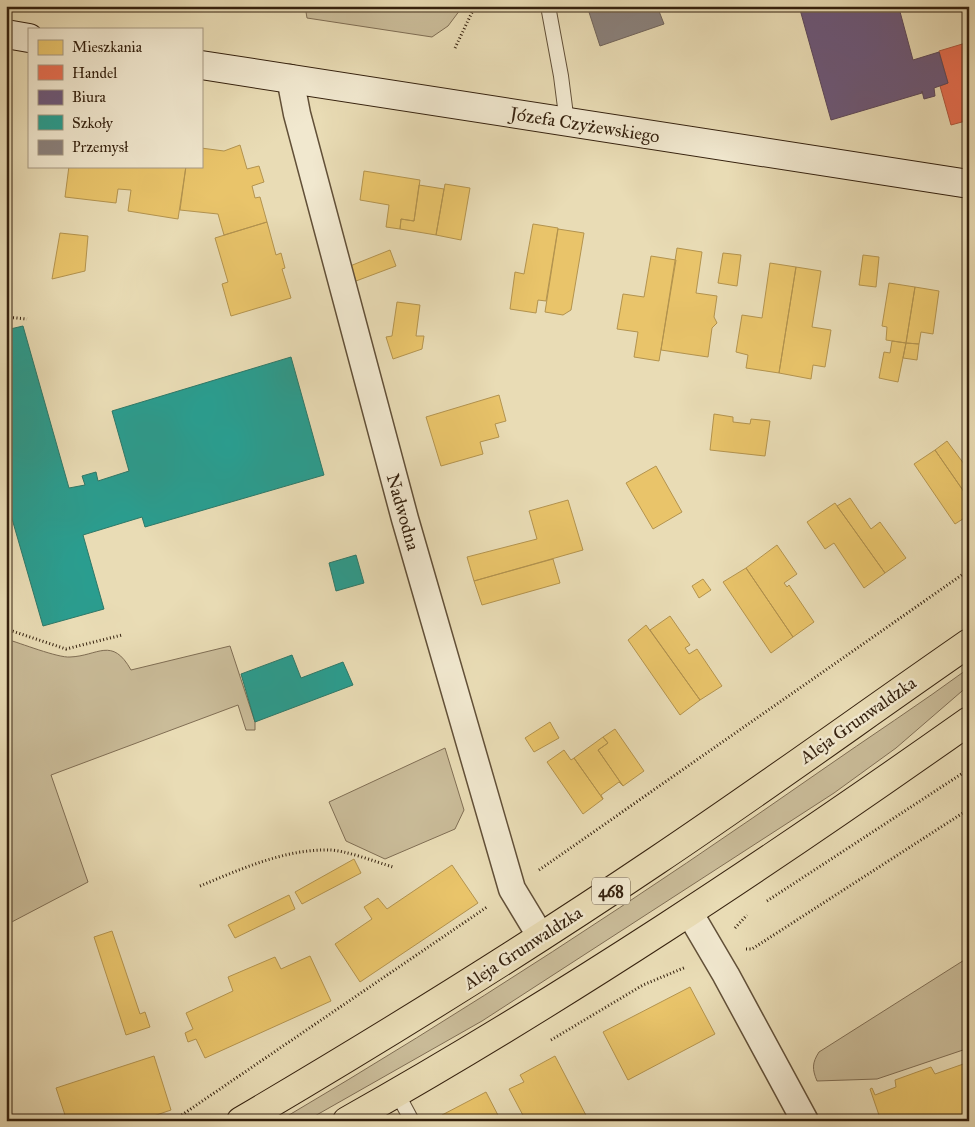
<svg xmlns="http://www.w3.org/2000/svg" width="975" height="1127" font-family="'IM FELL Great Primer',serif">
	<rect width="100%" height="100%" fill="#e9dcb5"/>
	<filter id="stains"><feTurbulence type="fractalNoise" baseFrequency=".004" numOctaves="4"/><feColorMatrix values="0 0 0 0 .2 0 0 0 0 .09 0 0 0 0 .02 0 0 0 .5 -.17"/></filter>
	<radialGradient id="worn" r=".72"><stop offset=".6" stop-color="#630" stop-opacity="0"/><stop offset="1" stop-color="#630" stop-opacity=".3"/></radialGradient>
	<path fill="#cabc99" stroke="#806e54" d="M 305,6 L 463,6 L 448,26 L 432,37 L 307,18 Z
		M 6,639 C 20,643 58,658 70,657 C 98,656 112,636 131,670 L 230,646 L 255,722 L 255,730 L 246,730 L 238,705 L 51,775 L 88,882 L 6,925 Z
		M 969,668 L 969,685 L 896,748 L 834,793 L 482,1021 L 306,1121 L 279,1121 C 464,1012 643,895 819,772 C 869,737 920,704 969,668 Z
		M 445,748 L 464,810 L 455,829 L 385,859 L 346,841 L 329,802 Z
		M 969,957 L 969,1048 L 877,1079 L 817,1081 C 812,1069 812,1063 819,1052 Z"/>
	<path fill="#e9c46a" stroke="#b3934e" d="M 240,145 L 247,169 L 259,166 L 264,182 L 252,186 L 255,198 L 260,197 L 267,222 L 224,235 L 218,214 L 180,210 L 186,166 L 201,166 L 201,148 L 224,151 Z
		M 69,166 L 186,166 L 178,219 L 128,211 L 131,190 L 118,189 L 116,203 L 65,197 Z
		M 364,171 L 420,180 L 414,221 L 401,219 L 400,229 L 386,227 L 389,205 L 360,200 Z
		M 445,184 L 470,188 L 461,240 L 436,235 Z
		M 419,185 L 444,189 L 436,235 L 400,229 L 401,219 L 414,221 Z
		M 267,222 L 276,255 L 281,253 L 285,268 L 282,269 L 291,298 L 231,316 L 222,284 L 228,282 L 215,238 Z
		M 533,224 L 558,228 L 546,301 L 538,300 L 536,313 L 510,309 L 515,272 L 524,274 Z
		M 558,229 L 584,233 L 571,310 L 563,315 L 545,312 Z
		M 60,233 L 88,236 L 85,271 L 52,279 Z
		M 677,248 L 702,252 L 696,293 L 717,296 L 714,317 L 717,323 L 712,328 L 708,357 L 661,350 Z
		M 390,250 L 396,266 L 356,281 L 350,266 Z
		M 723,253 L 741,255 L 737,286 L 718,283 Z
		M 863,255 L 879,257 L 876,287 L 859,285 Z
		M 651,256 L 676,260 L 659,361 L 634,357 L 638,332 L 617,329 L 623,294 L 644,297 Z
		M 770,263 L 796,267 L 779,373 L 746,368 L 748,355 L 736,352 L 742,315 L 762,318 Z
		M 796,267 L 821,271 L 812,327 L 831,330 L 825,367 L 813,365 L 811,379 L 779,373 Z
		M 889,283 L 915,287 L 906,343 L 886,340 L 887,327 L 882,326 Z
		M 915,287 L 939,291 L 933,334 L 921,332 L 919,344 L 906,343 Z
		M 397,302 L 420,305 L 416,336 L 424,336 L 422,349 L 393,359 L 386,337 L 392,336 Z
		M 892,341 L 906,343 L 898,382 L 879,378 L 884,352 L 890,353 Z
		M 906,343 L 919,344 L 917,360 L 903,358 Z
		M 499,395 L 506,421 L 495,424 L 499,437 L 480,442 L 483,454 L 441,466 L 426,417 Z
		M 714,414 L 733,417 L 733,422 L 750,424 L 751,419 L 770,421 L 765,456 L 710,450 Z
		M 947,441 L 964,464 L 969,460 L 969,499 L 935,450 Z
		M 935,450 L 969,499 L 969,515 L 955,524 L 914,464 Z
		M 656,466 L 682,512 L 653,529 L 626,483 Z
		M 850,498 L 871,529 L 880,522 L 906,558 L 885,573 L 837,506 Z
		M 568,500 L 583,550 L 474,581 L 467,557 L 537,539 L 529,511 Z
		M 835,503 L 885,573 L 864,588 L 834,543 L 825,549 L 807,522 Z
		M 777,545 L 797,574 L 784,583 L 787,587 L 789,585 L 814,622 L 793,637 L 746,568 Z
		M 553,559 L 560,583 L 482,605 L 474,581 Z
		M 746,568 L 793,637 L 771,653 L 723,582 Z
		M 703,579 L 711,590 L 699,598 L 692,586 Z
		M 670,616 L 690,645 L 685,648 L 689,654 L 697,649 L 722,686 L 700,700 L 650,630 Z
		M 646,625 L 700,700 L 680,715 L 628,640 Z
		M 550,722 L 559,738 L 534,752 L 525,738 Z
		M 615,729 L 644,771 L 623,786 L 598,750 L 608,743 L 603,737 Z
		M 603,737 L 608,743 L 598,750 L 623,786 L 619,782 L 601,795 L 603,799 L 574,758 Z
		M 564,750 L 571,760 L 574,758 L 603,799 L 583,814 L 547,762 Z
		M 354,859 L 361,873 L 302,904 L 295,892 Z
		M 452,865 L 478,903 L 360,982 L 335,944 L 372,919 L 364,907 L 378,898 L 387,909 Z
		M 289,895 L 295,909 L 235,938 L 228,925 Z
		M 112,931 L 140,1014 L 145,1012 L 150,1027 L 126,1035 L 94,937 Z
		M 310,956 L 331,1001 L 205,1058 L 196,1039 L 188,1042 L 185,1033 L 193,1029 L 186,1013 L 233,991 L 228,977 L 275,957 L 281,969 Z
		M 690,987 L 715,1034 L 628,1080 L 603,1032 Z
		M 154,1056 L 171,1110 L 139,1121 L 67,1121 L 56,1088 Z
		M 555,1056 L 589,1121 L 526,1121 L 509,1089 L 524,1082 L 520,1075 Z
		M 969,1062 L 969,1118 L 961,1121 L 881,1121 L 870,1089 L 872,1088 L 875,1095 L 896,1087 L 895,1080 L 931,1067 L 935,1074 Z
		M 486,1092 L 501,1121 L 445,1121 L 442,1115 Z"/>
	<path fill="#e76f51" stroke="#b2583d" d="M 969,42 L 969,120 L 951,125 L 940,86 L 948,83 L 939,51 Z"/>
	<path fill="#6d597a" stroke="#5c485a" d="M 799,6 L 900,6 L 899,8 L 913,60 L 939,52 L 948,83 L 934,88 L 935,96 L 924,99 L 922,91 L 922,93 L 831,120 Z"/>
	<path fill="#2a9d8f" stroke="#2d7868" d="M 23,326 L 69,488 L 85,485 L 82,476 L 96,472 L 98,481 L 129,471 L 112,411 L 291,357 L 324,475 L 145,527 L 142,517 L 83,535 L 104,609 L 43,626 L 6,498 L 6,330 Z
		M 356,555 L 364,583 L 336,591 L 329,563 Z
		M 292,655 L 301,678 L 343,662 L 353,685 L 255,722 L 241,674 Z"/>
	<path fill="#8a817c" stroke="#70645b" d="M 587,6 L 657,6 L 664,24 L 600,46 Z"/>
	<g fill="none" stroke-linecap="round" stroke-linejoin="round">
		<g stroke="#625038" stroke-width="16">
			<path id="lane" d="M 548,6 L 561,76 L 567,123
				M 397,1093 L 412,1121"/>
		</g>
		<g stroke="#625038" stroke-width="29">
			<path id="street" d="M 290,78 L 297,114 L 405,519 L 512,889 L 541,937
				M 689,912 L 726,975 L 805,1121"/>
		</g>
		<g stroke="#35210e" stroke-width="30">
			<path id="secondary" d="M 6,34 L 29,38
				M 201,65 L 969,184"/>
		</g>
		<g stroke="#35210e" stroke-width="30">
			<path id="primary" d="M 241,1121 C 382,1038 521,952 656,861 C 762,790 865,715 969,643
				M 347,1121 C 562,1000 768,863 969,721"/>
		</g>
		<path stroke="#35210e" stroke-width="3" stroke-dasharray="1 2.5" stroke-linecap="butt" d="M 455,48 L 475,6
			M 6,317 L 27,319
			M 6,629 L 66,649 L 122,635
			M 539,870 L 969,570
			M 200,886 C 241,869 285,849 329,850 C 345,850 376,862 393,867
			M 767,901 L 969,769
			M 735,928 L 747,915
			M 746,949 L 752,949 L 969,809
			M 551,1040 L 643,985 L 686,967
			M 173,1121 L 487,907"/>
		<use href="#lane" stroke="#f1e8cf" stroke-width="14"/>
		<use href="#street" stroke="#f1e8cf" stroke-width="26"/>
		<use href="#secondary" stroke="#f1e8cf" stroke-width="28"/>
		<use href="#primary" stroke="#e9dcb5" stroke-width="28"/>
	</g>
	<g text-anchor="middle" stroke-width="5" stroke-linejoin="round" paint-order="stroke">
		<rect fill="#f1e8cf" stroke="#6d5d48" stroke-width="1" x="592" y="877.5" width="38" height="27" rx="4"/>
		<g font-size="16" font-weight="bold" fill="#35210e">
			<text x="611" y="897">468</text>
		</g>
		<g font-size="18" fill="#35210e" stroke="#f1e8cf">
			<text transform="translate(585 125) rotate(9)" y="6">Józefa Czyżewskiego</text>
			<text transform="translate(403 512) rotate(74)" y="6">Nadwodna</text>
			<text transform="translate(858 720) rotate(-35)" y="6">Aleja Grunwaldzka</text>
			<text transform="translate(523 948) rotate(-33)" y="6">Aleja Grunwaldzka</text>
		</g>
	</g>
	<rect width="975" height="1127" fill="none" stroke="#e9dcb5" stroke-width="25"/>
	<rect x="8" y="8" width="960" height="1112" fill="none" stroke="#35210e" stroke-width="2.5"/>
	<rect x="12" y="12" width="950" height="1102" fill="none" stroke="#35210e"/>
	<rect x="28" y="28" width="175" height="140" fill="#f1e8cf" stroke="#a69882"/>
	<rect x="38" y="40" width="25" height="15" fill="#e9c46a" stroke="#a69882"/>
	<text x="72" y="52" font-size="15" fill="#35210e">Mieszkania</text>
	<rect x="38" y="65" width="25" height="15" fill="#e76f51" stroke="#a69882"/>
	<text x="72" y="78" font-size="15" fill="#35210e">Handel</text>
	<rect x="38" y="90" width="25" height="15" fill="#6d597a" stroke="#a69882"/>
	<text x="72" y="102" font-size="15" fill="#35210e">Biura</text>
	<rect x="38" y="115" width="25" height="15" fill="#2a9d8f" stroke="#a69882"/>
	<text x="72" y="128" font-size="15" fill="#35210e">Szkoły</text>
	<rect x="38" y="140" width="25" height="15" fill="#8a817c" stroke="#a69882"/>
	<text x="72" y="152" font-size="15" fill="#35210e">Przemysł</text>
	<rect width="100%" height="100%" filter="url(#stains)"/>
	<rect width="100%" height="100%" fill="url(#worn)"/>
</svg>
